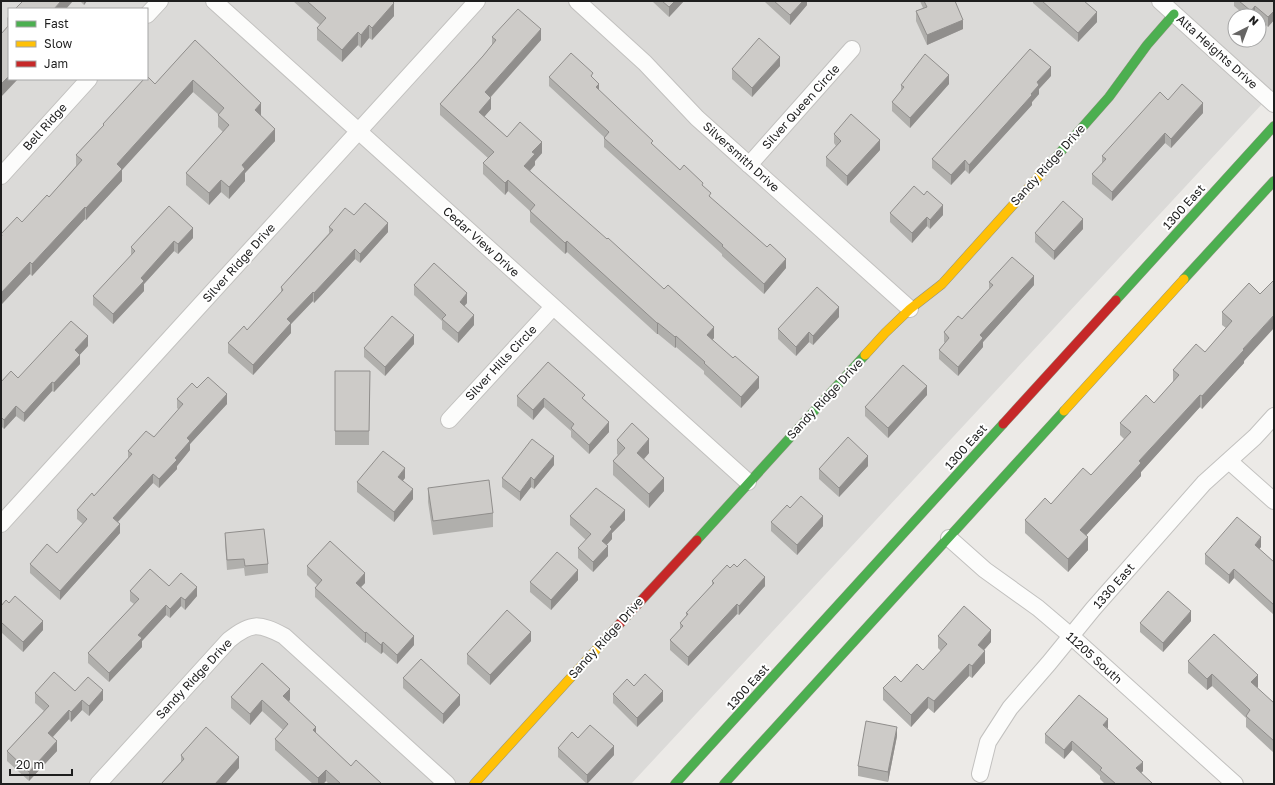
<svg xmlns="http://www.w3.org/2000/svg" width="1275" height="785" font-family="'Golos Text',sans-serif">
	<rect width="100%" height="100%" fill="#eceae7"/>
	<path fill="#dbdad8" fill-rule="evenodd" d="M 1,1 L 1274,1 L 1274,91 L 631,784 L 1,784 ZM 9,9 L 147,9 L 147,79 L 9,79 ZM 1235,16 L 1259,16 L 1259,40 L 1235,40 Z"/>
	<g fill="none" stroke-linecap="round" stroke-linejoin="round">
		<g stroke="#c2c1bf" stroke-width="18">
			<path id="street" d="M 214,1 L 748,482
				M 577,1 L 645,63 L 697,118 L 910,309
				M 1160,1 L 1274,104
				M 147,15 L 160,1
				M 749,165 L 852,49
				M 1,176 L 89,79
				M 449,420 L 553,307
				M 1229,461 L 1274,501
				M 1,524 L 477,1
				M 949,538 L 985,570 L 1038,608 L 1071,636 L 1235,784
				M 980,774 L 988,742 L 1010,708 L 1049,663 L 1093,609 L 1204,483 L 1255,437 L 1274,416
				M 98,784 L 229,640 C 251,622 259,623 284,636 L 447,784"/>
		</g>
		<g stroke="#929381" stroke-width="10">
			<path id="fast" d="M 1049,165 L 1109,97 L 1147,45 L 1174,14
				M 1184,279 L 1274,181
				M 1116,300 L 1274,126
				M 697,540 L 865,355
				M 675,784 L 1003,424
				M 724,784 L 1064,411"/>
		</g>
		<g stroke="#929381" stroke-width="10">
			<path id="slow" d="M 865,355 L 885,333 L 910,309 L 942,284 L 1049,165
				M 1064,411 L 1184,279
				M 474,784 L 613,631"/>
		</g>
		<g stroke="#929381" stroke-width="10">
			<path id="jam" d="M 1003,424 L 1116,300
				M 613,631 L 697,540"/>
		</g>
		<use href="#street" stroke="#fcfcfb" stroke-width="16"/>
		<use href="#fast" stroke="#4caf50" stroke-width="9"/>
		<use href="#slow" stroke="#ffc107" stroke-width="9"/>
		<use href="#jam" stroke="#c62828" stroke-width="9"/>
	</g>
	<path fill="#b0afac" d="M 80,1 L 87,1 L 84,5 Z
		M 293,1 L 392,1 L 394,16 L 372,40 L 369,38 L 361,48 L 358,45 L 342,62 L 317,40 L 317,28 L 320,25 Z
		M 652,1 L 684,1 L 669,17 Z
		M 765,1 L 808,1 L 807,2 L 807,5 L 790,25 L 765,2 Z
		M 920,1 L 955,1 L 963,29 L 927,45 L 916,21 L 916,11 L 923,8 Z
		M 1033,1 L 1084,1 L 1097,22 L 1078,42 L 1033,3 Z
		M 1234,1 L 1274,1 L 1274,20 L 1268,27 L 1259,19 L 1259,16 L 1246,16 L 1234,6 Z
		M 9,16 L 9,79 L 7,27 L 7,18 Z
		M 492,37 L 541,40 L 491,97 L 491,109 L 484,116 L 507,137 L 542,153 L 535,161 L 535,165 L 530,171 L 714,338 L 712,340 L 759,388 L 741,408 L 704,374 L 704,371 L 676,347 L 675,348 L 658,334 L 657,334 L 567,252 L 565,254 L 530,222 L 530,211 L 508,191 L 505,195 L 483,174 L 483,163 L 488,158 L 440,115 L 440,104 L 483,56 L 492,45 Z
		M 195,40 L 261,115 L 261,116 L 275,141 L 245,173 L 245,181 L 229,199 L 221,192 L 209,205 L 186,185 L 186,173 L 223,132 L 218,127 L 218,114 L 193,92 L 122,170 L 122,181 L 86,220 L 85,219 L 32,276 L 30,274 L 1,305 L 1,234 L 22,222 L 49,197 L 76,166 L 76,155 L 103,126 L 103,124 L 155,84 Z
		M 780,66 L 752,97 L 732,79 L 732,69 Z
		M 1051,76 L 1039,89 L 1039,94 L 1032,102 L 1032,105 L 969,174 L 965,170 L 951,185 L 932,168 L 932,159 Z
		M 549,77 L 593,78 L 599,91 L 653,146 L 680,170 L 703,186 L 711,198 L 786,268 L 764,294 L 722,256 L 722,254 L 604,147 L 604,137 L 549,86 Z
		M 949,84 L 910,128 L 892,111 L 892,102 L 901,91 L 901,85 Z
		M 1168,100 L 1203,113 L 1171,148 L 1165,143 L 1112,201 L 1092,184 L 1092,174 L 1102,164 L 1102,156 Z
		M 834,134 L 880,150 L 847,186 L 826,166 L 826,157 L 836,146 L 834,143 Z
		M 890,213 L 943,215 L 930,229 L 927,226 L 912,243 L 890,222 Z
		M 354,215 L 388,232 L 360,263 L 355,259 L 314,303 L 313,301 L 291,324 L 291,333 L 253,375 L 228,353 L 228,343 L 247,330 L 281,292 L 281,287 L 329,233 L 329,227 Z
		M 1083,229 L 1054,260 L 1035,242 L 1035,233 Z
		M 193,238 L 178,254 L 174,251 L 144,284 L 144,291 L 113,324 L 93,305 L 93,296 L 131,256 L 131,247 Z
		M 989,282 L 1034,285 L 983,342 L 983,347 L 958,376 L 939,359 L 939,350 L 945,343 L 944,342 L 944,332 L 962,319 L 989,289 Z
		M 1249,283 L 1244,363 L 1202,409 L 1200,407 L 1141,472 L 1141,476 L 1086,535 L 1088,550 L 1068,572 L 1025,533 L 1025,520 L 1051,504 L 1091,475 L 1124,439 L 1120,435 L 1120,423 L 1154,403 L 1173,382 L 1173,370 L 1205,352 L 1226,328 L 1222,325 L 1222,312 Z
		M 414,285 L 467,303 L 464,306 L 474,325 L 458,343 L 442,329 L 442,321 L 414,295 Z
		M 839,317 L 813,345 L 809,342 L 796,356 L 778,339 L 778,329 Z
		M 414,344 L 385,376 L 364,357 L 364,348 Z
		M 88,346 L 79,355 L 80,364 L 54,392 L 52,391 L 24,422 L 16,416 L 4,429 L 1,426 L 1,382 L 18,378 Z
		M 335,371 L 370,371 L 369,445 L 335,445 Z
		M 197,388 L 227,404 L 190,444 L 190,450 L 177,466 L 177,469 L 159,488 L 153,483 L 118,522 L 120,533 L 60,600 L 30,573 L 30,564 L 57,553 L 83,524 L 77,519 L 77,510 L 94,496 L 128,458 L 128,451 L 154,437 L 179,410 L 177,408 L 177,399 Z
		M 927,395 L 888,438 L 865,416 L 865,407 Z
		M 517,396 L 585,400 L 609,432 L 589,454 L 571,437 L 571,431 L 544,407 L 533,420 L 517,406 Z
		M 617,440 L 649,453 L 644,459 L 664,491 L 649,508 L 613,475 L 613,461 L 618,455 L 617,454 Z
		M 554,465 L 534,489 L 531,487 L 520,501 L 502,487 L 502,478 Z
		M 868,466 L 839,497 L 819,479 L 819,469 Z
		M 405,478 L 402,481 L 413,499 L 394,522 L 357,492 L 357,482 Z
		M 428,488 L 493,513 L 493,527 L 433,535 L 428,502 Z
		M 790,508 L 823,526 L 797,555 L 771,531 L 771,522 Z
		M 570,516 L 625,520 L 612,533 L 612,539 L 606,545 L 608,556 L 593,572 L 578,558 L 578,548 L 586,540 L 570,525 Z
		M 225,533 L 268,564 L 268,573 L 245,576 L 244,568 L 227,570 L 225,543 Z
		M 1261,547 L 1259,549 L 1274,562 L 1274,615 L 1234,578 L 1229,584 L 1205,564 L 1205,554 Z
		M 307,566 L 365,583 L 361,587 L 414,645 L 397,664 L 383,652 L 381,654 L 366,642 L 365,643 L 315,597 L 315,588 L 317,585 L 307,575 Z
		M 737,567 L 765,586 L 739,615 L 737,614 L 688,666 L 670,650 L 670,640 L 680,630 L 680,623 L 686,616 L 686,613 L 712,585 L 712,581 L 730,568 Z
		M 578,580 L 551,610 L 530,592 L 530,582 Z
		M 169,586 L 197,596 L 185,610 L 181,606 L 170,618 L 166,615 L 142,641 L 142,647 L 109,682 L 88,663 L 88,653 L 134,604 L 130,601 L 130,591 Z
		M 1,606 L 43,630 L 23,652 L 2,633 L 1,634 Z
		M 1191,621 L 1163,652 L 1140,632 L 1140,623 Z
		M 938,636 L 991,642 L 984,650 L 985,663 L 972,678 L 969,676 L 934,713 L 928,708 L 911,727 L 883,700 L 883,688 L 901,682 L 923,670 L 941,651 L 938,648 Z
		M 531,641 L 490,685 L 467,664 L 467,654 Z
		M 1188,661 L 1258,687 L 1257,688 L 1274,703 L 1274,753 L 1246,727 L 1246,718 L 1212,686 L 1207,690 L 1188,673 Z
		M 403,678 L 460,705 L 443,724 L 403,688 Z
		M 634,686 L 663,701 L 637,727 L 613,703 L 613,694 Z
		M 75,691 L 103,700 L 89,716 L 82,710 L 71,722 L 69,719 L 53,737 L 57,751 L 29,781 L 7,761 L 7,751 L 44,711 L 35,703 L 35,693 Z
		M 231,697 L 290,700 L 288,701 L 316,734 L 351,766 L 382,784 L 329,784 L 326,781 L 323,784 L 313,784 L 275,750 L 275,739 L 283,730 L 262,711 L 250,725 L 231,708 Z
		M 1108,729 L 1143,771 L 1141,773 L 1153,784 L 1105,784 L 1100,779 L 1100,776 L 1072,750 L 1064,759 L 1045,743 L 1045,734 Z
		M 897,736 L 888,782 L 858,776 L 858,766 Z
		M 578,738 L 614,755 L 587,784 L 558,757 L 558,748 Z
		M 181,755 L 239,768 L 225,784 L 161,784 L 181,762 Z"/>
	<path fill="#908e8c" d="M 61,1 L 73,1 L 66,9 L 54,9 Z
		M 84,1 L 87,1 L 84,5 Z
		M 675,1 L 684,1 L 669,17 L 669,7 Z
		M 803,1 L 808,1 L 807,2 L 807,5 L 790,25 L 790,15 Z
		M 394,3 L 394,16 L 372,40 L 372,28 Z
		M 1255,6 L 1255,16 L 1251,16 L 1251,11 Z
		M 1274,11 L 1274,20 L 1268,27 L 1268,17 Z
		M 1097,12 L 1097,22 L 1078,42 L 1078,33 Z
		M 963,20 L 963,29 L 927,45 L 927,35 Z
		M 369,25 L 369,38 L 361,48 L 361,35 Z
		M 541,29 L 541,40 L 485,103 L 485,92 Z
		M 358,32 L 358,45 L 342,62 L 342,50 Z
		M 780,57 L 780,66 L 752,97 L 752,88 Z
		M 1051,67 L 1051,76 L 1039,89 L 1039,94 L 1032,102 L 1032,105 L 969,174 L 969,165 L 1031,94 L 1037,82 Z
		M 949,75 L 949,84 L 910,128 L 910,118 Z
		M 9,76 L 9,79 L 18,79 L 1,97 L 1,84 Z
		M 193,80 L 193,92 L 122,170 L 122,181 L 86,220 L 86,208 L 117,164 Z
		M 599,84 L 599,93 L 596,87 Z
		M 491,98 L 491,109 L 479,123 L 479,112 Z
		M 261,103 L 261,115 L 255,122 L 255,110 Z
		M 1203,103 L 1203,113 L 1171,148 L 1171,139 Z
		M 275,129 L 275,141 L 245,173 L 245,181 L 229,199 L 229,187 L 242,165 Z
		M 1165,133 L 1165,143 L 1112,201 L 1112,192 Z
		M 880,140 L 880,150 L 847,186 L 847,176 Z
		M 542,142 L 542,153 L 535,161 L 535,165 L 524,177 L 524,166 L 532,152 Z
		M 965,160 L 965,170 L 951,185 L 951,175 Z
		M 221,180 L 221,192 L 209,205 L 209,193 Z
		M 508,180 L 508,191 L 505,195 L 505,183 Z
		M 943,205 L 943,215 L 930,229 L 930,220 Z
		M 85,207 L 85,219 L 32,276 L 32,264 Z
		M 927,217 L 927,226 L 912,243 L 912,233 Z
		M 1083,219 L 1083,229 L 1054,260 L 1054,251 Z
		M 388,223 L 388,232 L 360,263 L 360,254 Z
		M 193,228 L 193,238 L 178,254 L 178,244 Z
		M 174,241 L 174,251 L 144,284 L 144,291 L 113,324 L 113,314 L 141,278 Z
		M 567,241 L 567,252 L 565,254 L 565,243 Z
		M 355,249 L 355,259 L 314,303 L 314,293 Z
		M 786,259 L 786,268 L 764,294 L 764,284 Z
		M 30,262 L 30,274 L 1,305 L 1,293 Z
		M 1034,276 L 1034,285 L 983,342 L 983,347 L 958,376 L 958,367 L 980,335 Z
		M 313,292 L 313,301 L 291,324 L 291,333 L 253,375 L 253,365 L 287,319 Z
		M 467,293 L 467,303 L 460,311 L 460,302 Z
		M 839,307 L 839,317 L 813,345 L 813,336 Z
		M 474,315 L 474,325 L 458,343 L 458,333 Z
		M 1274,315 L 1274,328 L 1244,361 L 1244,363 L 1202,409 L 1202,396 L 1243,349 Z
		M 657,323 L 658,323 L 658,334 L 657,334 Z
		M 714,327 L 714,338 L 707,346 L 707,335 Z
		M 809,332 L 809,342 L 796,356 L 796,347 Z
		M 414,335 L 414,344 L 385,376 L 385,367 Z
		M 88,336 L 88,346 L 75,360 L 75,350 Z
		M 676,336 L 676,347 L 675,348 L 675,337 Z
		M 80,355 L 80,364 L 54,392 L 54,383 Z
		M 759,377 L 759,388 L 741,408 L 741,397 Z
		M 52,382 L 52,391 L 24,422 L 24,413 Z
		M 927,386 L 927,395 L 888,438 L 888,428 Z
		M 227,394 L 227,404 L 190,444 L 190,450 L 177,466 L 177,469 L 159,488 L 159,479 L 175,458 L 187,438 Z
		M 1200,395 L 1200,407 L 1141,472 L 1141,476 L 1080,542 L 1080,530 L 1139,461 Z
		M 544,398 L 544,407 L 533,420 L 533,410 Z
		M 16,406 L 16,416 L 4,429 L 4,420 Z
		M 609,422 L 609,432 L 589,454 L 589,445 Z
		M 649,439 L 649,453 L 637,467 L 637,453 Z
		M 554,456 L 554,465 L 534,489 L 534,480 Z
		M 868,456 L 868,466 L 839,497 L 839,488 Z
		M 405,468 L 405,478 L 398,487 L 398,477 Z
		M 153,474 L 153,483 L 113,527 L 113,518 Z
		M 531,477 L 531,487 L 520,501 L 520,492 Z
		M 664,478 L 664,491 L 649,508 L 649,494 Z
		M 413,489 L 413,499 L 394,522 L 394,512 Z
		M 625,510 L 625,520 L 612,533 L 612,539 L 602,550 L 602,541 L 610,527 Z
		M 823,516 L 823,526 L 797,555 L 797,545 Z
		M 120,524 L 120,533 L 60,600 L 60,591 Z
		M 1088,537 L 1088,550 L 1068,572 L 1068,559 Z
		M 1261,537 L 1261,547 L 1255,554 L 1255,545 Z
		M 608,546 L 608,556 L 593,572 L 593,562 Z
		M 1234,569 L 1234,578 L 1229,584 L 1229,575 Z
		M 578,570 L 578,580 L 551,610 L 551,600 Z
		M 365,573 L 365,583 L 356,592 L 356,583 Z
		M 765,577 L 765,586 L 739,615 L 739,606 Z
		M 197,587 L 197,596 L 185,610 L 185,600 Z
		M 181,597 L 181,606 L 170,618 L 170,609 Z
		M 737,604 L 737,614 L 688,666 L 688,657 Z
		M 166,605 L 166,615 L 142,641 L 142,647 L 109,682 L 109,673 L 138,635 Z
		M 1191,611 L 1191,621 L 1163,652 L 1163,643 Z
		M 43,621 L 43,630 L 23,652 L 23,642 Z
		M 2,623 L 2,633 L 1,634 L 1,624 Z
		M 991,630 L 991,642 L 978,657 L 978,645 Z
		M 366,632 L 366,642 L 365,643 L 365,633 Z
		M 531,632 L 531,641 L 490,685 L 490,675 Z
		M 414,636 L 414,645 L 397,664 L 397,655 Z
		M 383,642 L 383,652 L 381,654 L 381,645 Z
		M 985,651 L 985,663 L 972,678 L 972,666 Z
		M 969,664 L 969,676 L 934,713 L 934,701 Z
		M 1212,674 L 1212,686 L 1207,690 L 1207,679 Z
		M 1258,675 L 1258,687 L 1251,694 L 1251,682 Z
		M 290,689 L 290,700 L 283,707 L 283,696 Z
		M 103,690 L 103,700 L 89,716 L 89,706 Z
		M 663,691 L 663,701 L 637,727 L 637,718 Z
		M 460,695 L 460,705 L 443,724 L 443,714 Z
		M 928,697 L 928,708 L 911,727 L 911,715 Z
		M 82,700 L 82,710 L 71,722 L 71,712 Z
		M 262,700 L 262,711 L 250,725 L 250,714 Z
		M 69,710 L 69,719 L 48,742 L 48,733 Z
		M 1108,719 L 1108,729 L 1103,725 Z
		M 316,727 L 316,738 L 313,730 Z
		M 897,727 L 897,736 L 888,782 L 888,772 Z
		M 57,741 L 57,751 L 29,781 L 29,772 Z
		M 1072,741 L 1072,750 L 1064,759 L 1064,750 Z
		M 614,746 L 614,755 L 587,784 L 587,775 Z
		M 239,757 L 239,768 L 225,784 L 215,784 Z
		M 1143,762 L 1143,771 L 1136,778 L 1136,768 Z
		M 326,770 L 326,781 L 323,784 L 318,784 L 318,778 Z"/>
	<path fill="#cdcbc8" stroke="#908e8c" d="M 23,1 L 61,1 L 54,9 L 15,9 Z
		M 307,1 L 392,1 L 394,3 L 372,28 L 369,25 L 361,35 L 358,32 L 342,50 L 317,28 L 326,18 Z
		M 662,1 L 675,1 L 669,7 Z
		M 774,1 L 803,1 L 790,15 Z
		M 924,1 L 955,1 L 963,20 L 927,35 L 916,11 L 927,7 Z
		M 1042,1 L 1084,1 L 1097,12 L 1078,33 Z
		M 1239,1 L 1274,1 L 1274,11 L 1268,17 L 1255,6 L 1251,11 Z
		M 518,9 L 541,29 L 485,92 L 491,98 L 479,112 L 507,137 L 520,122 L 542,142 L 532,152 L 535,154 L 524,166 L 607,239 L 608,238 L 664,289 L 668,285 L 714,327 L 707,335 L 733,358 L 735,356 L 759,377 L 741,397 L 704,363 L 705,362 L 676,336 L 675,337 L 658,323 L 657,323 L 567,241 L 565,243 L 530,211 L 535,205 L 508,180 L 505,183 L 483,163 L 494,152 L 440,104 L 483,56 L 496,40 L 492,37 Z
		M 9,25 L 9,76 L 1,84 L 1,34 Z
		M 759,38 L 780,57 L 752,88 L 732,69 Z
		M 195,40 L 261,103 L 255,110 L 275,129 L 242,165 L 245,169 L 229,187 L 221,180 L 209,193 L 186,173 L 229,125 L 218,115 L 224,108 L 193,80 L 117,164 L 122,169 L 86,208 L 85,207 L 32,264 L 30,262 L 1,293 L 1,237 L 2,236 L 1,234 L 17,217 L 22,222 L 47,195 L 49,197 L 82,160 L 76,155 L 104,125 L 103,124 L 144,79 L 147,79 L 147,76 L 155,84 Z
		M 1030,49 L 1051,67 L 1037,82 L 1039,85 L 1031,94 L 1032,95 L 969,165 L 965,160 L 951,175 L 932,159 Z
		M 571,53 L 593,73 L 591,76 L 599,84 L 596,87 L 653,141 L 651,143 L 680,170 L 684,165 L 703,183 L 702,185 L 711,193 L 709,196 L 767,247 L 770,244 L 786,259 L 764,284 L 722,246 L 723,245 L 604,138 L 609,132 L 549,77 Z
		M 925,54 L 949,75 L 910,118 L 892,102 L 904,87 L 901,85 Z
		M 1182,84 L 1203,103 L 1171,139 L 1165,133 L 1112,192 L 1092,174 L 1106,159 L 1102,156 L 1160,92 L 1168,100 Z
		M 851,114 L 880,140 L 847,176 L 826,157 L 841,141 L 834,134 Z
		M 914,186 L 924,195 L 927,191 L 943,205 L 930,220 L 927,217 L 912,233 L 890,213 Z
		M 1063,201 L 1083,219 L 1054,251 L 1035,233 Z
		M 365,203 L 388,223 L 360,254 L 355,249 L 314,293 L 313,292 L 287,319 L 291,323 L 253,365 L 228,343 L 244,326 L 247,330 L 283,290 L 281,287 L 333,230 L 329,227 L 345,208 L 354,215 Z
		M 169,206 L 193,228 L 178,244 L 174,241 L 141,278 L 144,281 L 113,314 L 93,296 L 135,251 L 131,247 Z
		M 1012,257 L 1034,276 L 980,335 L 983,338 L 958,367 L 939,350 L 949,338 L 944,332 L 958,316 L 962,319 L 993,285 L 989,282 Z
		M 434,263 L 467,293 L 460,302 L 474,315 L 458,333 L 442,319 L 446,315 L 414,285 Z
		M 1274,280 L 1274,315 L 1243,349 L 1244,350 L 1202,396 L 1200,395 L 1139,461 L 1141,463 L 1080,530 L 1088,537 L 1068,559 L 1025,520 L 1045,498 L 1051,504 L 1083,468 L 1091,475 L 1131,432 L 1120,423 L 1146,395 L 1154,403 L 1179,375 L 1173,370 L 1196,344 L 1205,352 L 1232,321 L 1222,312 L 1249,283 L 1260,294 Z
		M 817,287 L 839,307 L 813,336 L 809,332 L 796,347 L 778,329 Z
		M 392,316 L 414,335 L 385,367 L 364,348 Z
		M 71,321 L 88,336 L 75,350 L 80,355 L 54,383 L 52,382 L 24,413 L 16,406 L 4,420 L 1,417 L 1,382 L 11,371 L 18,378 Z
		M 548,362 L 585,395 L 582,398 L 609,422 L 589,445 L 571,428 L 574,424 L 544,398 L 533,410 L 517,396 Z
		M 903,365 L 927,386 L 888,428 L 865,407 Z
		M 335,371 L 370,371 L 369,431 L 335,431 Z
		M 208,377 L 227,394 L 187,438 L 190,441 L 175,458 L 177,460 L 159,479 L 153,474 L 113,518 L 120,524 L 60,591 L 30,564 L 47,544 L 57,553 L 87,519 L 77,510 L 92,493 L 94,496 L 132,454 L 128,451 L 146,431 L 154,437 L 183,404 L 177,399 L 192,383 L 197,388 Z
		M 632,423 L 649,439 L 637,453 L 664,478 L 649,494 L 613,461 L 625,448 L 617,440 Z
		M 848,437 L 868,456 L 839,488 L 819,469 Z
		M 532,439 L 554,456 L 534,480 L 531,477 L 520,492 L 502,478 Z
		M 383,451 L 405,468 L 398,477 L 413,489 L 394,512 L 357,482 Z
		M 489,480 L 493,513 L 433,521 L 428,488 Z
		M 596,488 L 625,510 L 610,527 L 612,529 L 602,541 L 608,546 L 593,562 L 578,548 L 591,534 L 570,516 Z
		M 801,496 L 823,516 L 797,545 L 771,522 L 787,505 L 790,508 Z
		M 1237,517 L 1261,537 L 1255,545 L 1274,562 L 1274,605 L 1234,569 L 1229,575 L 1205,554 Z
		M 264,529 L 268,564 L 245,566 L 244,559 L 227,560 L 225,533 Z
		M 330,541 L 365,573 L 356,583 L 414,636 L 397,655 L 383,642 L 381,645 L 366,632 L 365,633 L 315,588 L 322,580 L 307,566 Z
		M 557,552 L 578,570 L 551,600 L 530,582 Z
		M 745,559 L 765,577 L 739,606 L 737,604 L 688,657 L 670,640 L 683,626 L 680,623 L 688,614 L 686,613 L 714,583 L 712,581 L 727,565 L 730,568 L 734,564 L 737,567 Z
		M 150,569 L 169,586 L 181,573 L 197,587 L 185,600 L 181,597 L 170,609 L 166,605 L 138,635 L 142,638 L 109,673 L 88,653 L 139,599 L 130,591 Z
		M 1168,591 L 1191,611 L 1163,643 L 1140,623 Z
		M 15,596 L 43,621 L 23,642 L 2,623 L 1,624 L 1,606 L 6,600 L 9,603 Z
		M 964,606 L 991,630 L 978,645 L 985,651 L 972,666 L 969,664 L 934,701 L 928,697 L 911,715 L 883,688 L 895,676 L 901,682 L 917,664 L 923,670 L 947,644 L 938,636 Z
		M 507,610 L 531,632 L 490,675 L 467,654 Z
		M 1214,634 L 1258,675 L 1251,682 L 1274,703 L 1274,741 L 1246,716 L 1250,710 L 1212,674 L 1207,679 L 1188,661 Z
		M 421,659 L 460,695 L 443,714 L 403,678 Z
		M 262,663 L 290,689 L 283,696 L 316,727 L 313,730 L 351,766 L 356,760 L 382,784 L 341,784 L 326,770 L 318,778 L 275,739 L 288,724 L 262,700 L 250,714 L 231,697 Z
		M 54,672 L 75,691 L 88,677 L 103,690 L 89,706 L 82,700 L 71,712 L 69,710 L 48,733 L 57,741 L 29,772 L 7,751 L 49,706 L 35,693 Z
		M 645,674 L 663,691 L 637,718 L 613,694 L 627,679 L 634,686 Z
		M 1079,695 L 1108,719 L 1103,725 L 1143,762 L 1136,768 L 1153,784 L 1116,784 L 1100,770 L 1102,768 L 1072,741 L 1064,750 L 1045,734 Z
		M 866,721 L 897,727 L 888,772 L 858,766 Z
		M 590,725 L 614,746 L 587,775 L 558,748 L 572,732 L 578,738 Z
		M 206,727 L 239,757 L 215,784 L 161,784 L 184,759 L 181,755 Z"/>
	<g text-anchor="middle" stroke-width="4" stroke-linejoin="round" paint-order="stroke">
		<g font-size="12" fill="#1e1e1e" stroke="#fff">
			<text transform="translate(1217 52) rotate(42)" y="4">Alta Heights Drive</text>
			<text transform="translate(801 107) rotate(-48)" y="4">Silver Queen Circle</text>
			<text transform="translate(45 127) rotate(-48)" y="4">Bell Ridge</text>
			<text transform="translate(741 157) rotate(42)" y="4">Silversmith Drive</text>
			<text transform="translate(1048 165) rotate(-48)" y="4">Sandy Ridge Drive</text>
			<text transform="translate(1184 207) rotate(-48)" y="4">1300 East</text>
			<text transform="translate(481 242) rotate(42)" y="4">Cedar View Drive</text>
			<text transform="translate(239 263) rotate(-48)" y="4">Silver Ridge Drive</text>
			<text transform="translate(501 363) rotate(-47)" y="4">Silver Hills Circle</text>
			<text transform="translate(825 399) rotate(-47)" y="4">Sandy Ridge Drive</text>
			<text transform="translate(966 447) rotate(-48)" y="4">1300 East</text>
			<text transform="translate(1114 586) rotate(-49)" y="4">1330 East</text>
			<text transform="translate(606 638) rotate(-48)" y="4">Sandy Ridge Drive</text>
			<text transform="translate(1094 658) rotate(42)" y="4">11205 South</text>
			<text transform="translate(194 679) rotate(-47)" y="4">Sandy Ridge Drive</text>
			<text transform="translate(748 687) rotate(-48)" y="4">1300 East</text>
		</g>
	</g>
	<rect width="1275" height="785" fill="none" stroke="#1e1e1e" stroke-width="4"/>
	<rect x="8" y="8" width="140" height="72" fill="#ffffff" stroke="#a5a5a5"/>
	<rect x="16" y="21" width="20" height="6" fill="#4caf50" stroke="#a5a5a5"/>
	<text x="44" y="28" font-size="12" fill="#1e1e1e">Fast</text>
	<rect x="16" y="41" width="20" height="6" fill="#ffc107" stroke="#a5a5a5"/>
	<text x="44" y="48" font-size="12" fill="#1e1e1e">Slow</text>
	<rect x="16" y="61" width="20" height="6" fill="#c62828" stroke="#a5a5a5"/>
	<text x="44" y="68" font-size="12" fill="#1e1e1e">Jam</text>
	<g transform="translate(1247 28) rotate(42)"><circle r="19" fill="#ffffff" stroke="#a5a5a5"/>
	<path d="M0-3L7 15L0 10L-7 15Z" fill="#666564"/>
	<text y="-6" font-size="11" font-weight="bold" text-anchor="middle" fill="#1e1e1e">N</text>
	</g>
	<path d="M10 769v6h62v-6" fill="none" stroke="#1e1e1e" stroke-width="2"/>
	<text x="16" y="769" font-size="12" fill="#1e1e1e" stroke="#ffffff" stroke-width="3" paint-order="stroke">20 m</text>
</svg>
